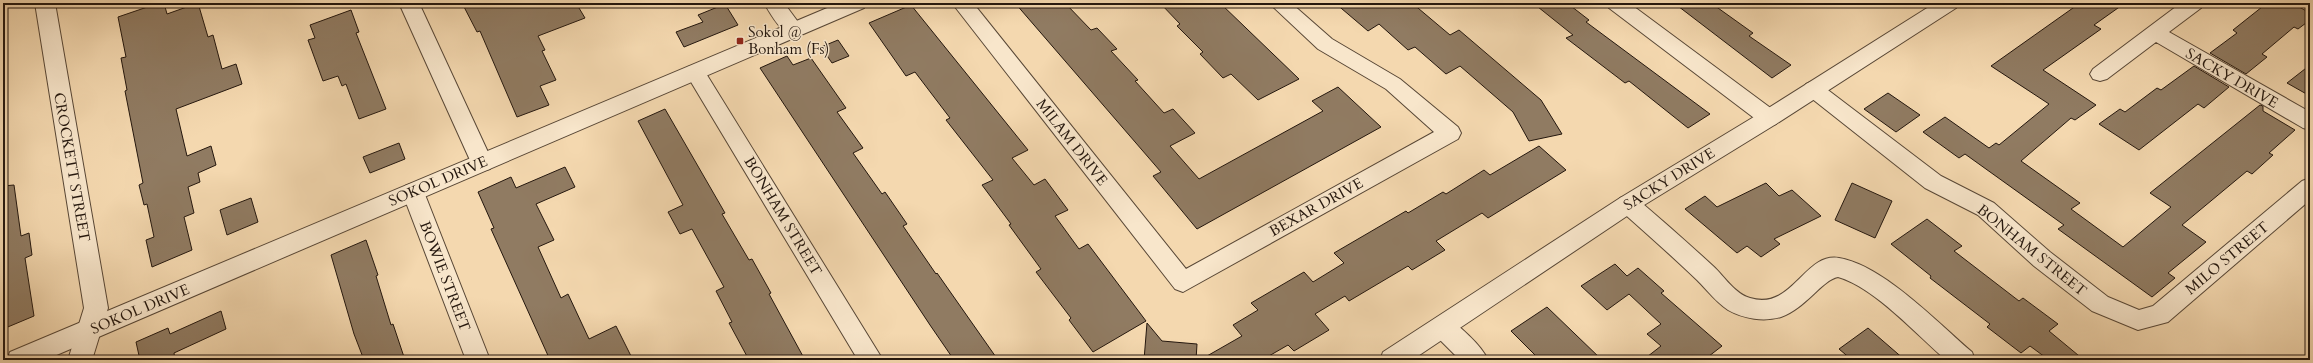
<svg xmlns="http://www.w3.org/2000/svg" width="2313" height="363" font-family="Cardo,serif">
	<rect width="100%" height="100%" fill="#f4d8af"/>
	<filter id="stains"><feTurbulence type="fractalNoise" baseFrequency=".005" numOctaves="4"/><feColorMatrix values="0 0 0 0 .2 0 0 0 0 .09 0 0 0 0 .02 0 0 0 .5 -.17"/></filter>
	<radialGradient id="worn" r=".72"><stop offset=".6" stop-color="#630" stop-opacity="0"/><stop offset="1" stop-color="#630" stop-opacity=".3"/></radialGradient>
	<path fill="#907b62" stroke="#24170e" d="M 159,3 L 164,3 L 167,14 L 198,3 L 208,37 L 213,35 L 222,69 L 236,64 L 242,84 L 176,109 L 187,156 L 211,146 L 216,165 L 198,173 L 200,182 L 188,187 L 194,213 L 184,217 L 192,250 L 152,267 L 146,240 L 154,237 L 147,204 L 144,205 L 139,185 L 143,183 L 125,91 L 127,90 L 121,58 L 126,57 L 118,17 Z
		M 462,3 L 576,3 L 585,18 L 538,36 L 545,50 L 542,51 L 556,80 L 540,86 L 549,105 L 517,117 L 480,31 L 477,32 Z
		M 1015,3 L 1065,3 L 1091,30 L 1097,28 L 1117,49 L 1111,51 L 1138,80 L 1135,81 L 1164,113 L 1173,109 L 1195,133 L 1170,146 L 1199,179 L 1323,111 L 1312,101 L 1338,87 L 1381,127 L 1197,229 L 1153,176 L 1161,172 Z
		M 1160,3 L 1220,3 L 1299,79 L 1258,100 L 1231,74 L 1223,78 L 1200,54 L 1203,52 L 1177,26 L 1180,24 Z
		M 1335,3 L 1412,3 L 1450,35 L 1459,30 L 1541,100 L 1562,134 L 1529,141 L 1513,112 L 1460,66 L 1446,74 L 1415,47 L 1408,50 L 1379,24 L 1368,31 Z
		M 1533,3 L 1567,3 L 1589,20 L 1586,22 L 1710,114 L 1688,128 L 1629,81 L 1625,83 L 1566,38 L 1573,35 Z
		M 1674,3 L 1711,3 L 1753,33 L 1749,36 L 1791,65 L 1772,78 Z
		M 2080,3 L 2125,3 L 2094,25 L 2101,29 L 2043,70 L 2096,105 L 2075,120 L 2071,118 L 2021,161 L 2080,203 L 2071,209 L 2123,247 L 2171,207 L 2150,193 L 2260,105 L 2263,106 L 2263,111 L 2295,130 L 2269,153 L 2273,155 L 2252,174 L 2247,171 L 2182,225 L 2206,242 L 2168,273 L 2175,278 L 2152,297 L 2058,229 L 2064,225 L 1965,154 L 1959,158 L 1923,132 L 1945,117 L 1989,148 L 1996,143 L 1999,145 L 2049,104 L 1991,66 Z
		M 2267,3 L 2292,3 L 2310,13 L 2310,20 L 2298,29 L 2294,27 L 2262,54 L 2267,57 L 2246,74 L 2210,53 L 2237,33 L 2233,30 Z
		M 725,4 L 738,25 L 684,47 L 676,32 L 703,22 L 698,15 Z
		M 911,5 L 1028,150 L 1012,158 L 1034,185 L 1045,179 L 1068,210 L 1055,216 L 1079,249 L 1088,244 L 1146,321 L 1093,352 L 1069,320 L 1071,318 L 1036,272 L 1041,269 L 1009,225 L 1011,224 L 982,185 L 993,180 L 946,120 L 950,118 L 915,72 L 906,76 L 869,23 Z
		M 351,10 L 359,32 L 356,33 L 386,109 L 359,119 L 346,84 L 342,86 L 338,76 L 323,81 L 308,40 L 315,38 L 310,25 Z
		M 838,40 L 849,56 L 832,63 L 821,47 Z
		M 787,56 L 793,65 L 811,58 L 846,108 L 837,112 L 863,148 L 853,153 L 882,194 L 885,192 L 907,224 L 903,226 L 936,274 L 937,273 L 998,360 L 954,360 L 930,325 L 760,68 Z
		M 2310,65 L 2310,96 L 2287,83 Z
		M 2194,66 L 2229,87 L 2204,108 L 2198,104 L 2139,150 L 2099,124 L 2120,109 L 2125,112 L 2157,88 L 2161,90 Z
		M 1888,93 L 1920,115 L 1896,132 L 1864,109 Z
		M 665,109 L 725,213 L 722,214 L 749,260 L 752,259 L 771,293 L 769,294 L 805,360 L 749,360 L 729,323 L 732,322 L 716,291 L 724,287 L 692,229 L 680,234 L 668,212 L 683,205 L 638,121 Z
		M 399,143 L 405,159 L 370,173 L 363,157 Z
		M 1539,146 L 1566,170 L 1488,218 L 1482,213 L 1436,241 L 1445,250 L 1412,270 L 1408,266 L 1349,301 L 1345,296 L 1315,314 L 1329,330 L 1294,351 L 1288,345 L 1262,360 L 1200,360 L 1242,336 L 1233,325 L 1258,310 L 1251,303 L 1304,272 L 1313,282 L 1344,263 L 1334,253 L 1406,211 L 1408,213 L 1443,192 L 1446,194 L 1484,170 L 1490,175 Z
		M 565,167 L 575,187 L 536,204 L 554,240 L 538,247 L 561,298 L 568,294 L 589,339 L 616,326 L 633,360 L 550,360 L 491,229 L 494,228 L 478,192 L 511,177 L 516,188 Z
		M 1766,183 L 1779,196 L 1792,190 L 1821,216 L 1774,239 L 1780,244 L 1761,257 L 1747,246 L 1737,253 L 1685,209 L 1705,196 L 1717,207 Z
		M 1852,183 L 1892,201 L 1875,238 L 1835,220 Z
		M 14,185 L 21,236 L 29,233 L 32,255 L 25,258 L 34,316 L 3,329 L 3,186 Z
		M 251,198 L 258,222 L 227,235 L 220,210 Z
		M 1927,219 L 1962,246 L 1954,251 L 2019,301 L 2023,298 L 2058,324 L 2049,331 L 2084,360 L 2049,360 L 2030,346 L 2021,353 L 1987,327 L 1990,324 L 1930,278 L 1931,276 L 1891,244 Z
		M 366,240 L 378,275 L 376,276 L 391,325 L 393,324 L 405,360 L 364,360 L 354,334 L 331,255 Z
		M 1615,264 L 1627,276 L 1638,268 L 1664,291 L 1661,293 L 1722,346 L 1704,360 L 1643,360 L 1661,346 L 1647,334 L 1661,324 L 1629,294 L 1607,310 L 1581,286 Z
		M 1547,307 L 1602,360 L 1540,360 L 1511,331 Z
		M 221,311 L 226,329 L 174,353 L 175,360 L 140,360 L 136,342 L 168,328 L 170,334 Z
		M 1147,323 L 1162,341 L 1197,344 L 1196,360 L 1144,360 Z
		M 1868,328 L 1905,360 L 1852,360 L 1839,349 Z"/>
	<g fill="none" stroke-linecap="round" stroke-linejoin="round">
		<g stroke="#584736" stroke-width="2">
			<path id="minor" d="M 35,3 L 55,3 L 108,308 L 92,360 L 68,360 L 84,308 Z
				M 399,3 L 419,3 L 493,163 L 490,169 L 482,171 L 474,169 Z
				M 764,3 L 784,3 L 804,30 L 801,35 C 784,40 772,16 764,3 Z
				M 952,3 L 973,3 L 1186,269 L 1434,132 L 1386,89 L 1318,49 L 1269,3 L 1291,3 L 1332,39 L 1400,79 L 1458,127 L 1461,133 L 1458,139 L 1183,292 L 1175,289 Z
				M 1606,3 L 1629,3 L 1776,112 L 1780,118 L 1776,124 L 1769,126 L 1762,124 L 1609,8 Z
				M 2181,3 L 2204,3 L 2201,8 L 2169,32 L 2310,112 L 2310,130 L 2303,128 L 2156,42 L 2107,79 L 2100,81 L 2093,79 L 2090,74 L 2093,69 Z
				M 695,65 L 702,67 L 883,360 L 858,360 L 685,72 L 688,67 Z
				M 1813,81 L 1820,84 L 1941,176 L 1994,203 L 2050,252 L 2108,297 L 2139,310 L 2153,306 L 2302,181 L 2310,178 L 2310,200 L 2168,322 L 2138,330 L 2092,311 L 2034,266 L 1978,215 L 1925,188 L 1806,94 L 1803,89 L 1806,84 Z
				M 413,183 L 421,186 L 424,192 L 490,360 L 466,360 L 402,192 L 405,186 Z
				M 1628,195 L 1636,198 C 1662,220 1688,243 1713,266 C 1724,276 1735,294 1750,298 C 1793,311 1804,252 1839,258 C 1883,265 1939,324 1972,352 L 1975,360 L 1946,360 C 1917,335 1874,287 1838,277 C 1822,280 1805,309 1781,317 C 1764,322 1744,319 1728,310 C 1716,302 1707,290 1697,280 C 1672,256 1646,233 1620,210 L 1617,204 L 1620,198 Z
				M 1443,317 C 1457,322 1482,346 1488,360 L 1460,360 L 1434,334 L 1431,327 L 1434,320 Z"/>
		</g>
		<g stroke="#584736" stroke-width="2">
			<path id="tertiary" d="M 839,3 L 867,3 L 864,8 L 45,360 L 7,360 L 10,352 Z
				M 1935,3 L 1959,3 L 1956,8 L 1776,124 L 1636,210 L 1412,360 L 1380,360 L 1383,352 L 1620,198 L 1762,112 Z"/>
		</g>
		<use href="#minor" fill="#f8e6cb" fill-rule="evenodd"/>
		<use href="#tertiary" fill="#f8e6cb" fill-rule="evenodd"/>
	</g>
	<rect fill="#8f2418" stroke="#f8e6cb" stroke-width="1.5" x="736" y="37" width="8" height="8" rx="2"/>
	<g text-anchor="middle" stroke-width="3" stroke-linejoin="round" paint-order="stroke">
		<g font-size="15" fill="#24170e" stroke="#f8e6cb" text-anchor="start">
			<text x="748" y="37">Sokol @<tspan x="748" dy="17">Bonham (Fs)</tspan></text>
		</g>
		<g font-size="15" fill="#24170e" stroke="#f8e6cb">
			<text transform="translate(2232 78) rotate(30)" y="5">SACKY DRIVE</text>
			<text transform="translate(1072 142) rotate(52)" y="5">MILAM DRIVE</text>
			<text transform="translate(72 167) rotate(80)" y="5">CROCKETT STREET</text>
			<text transform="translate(1669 179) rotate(-32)" y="5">SACKY DRIVE</text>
			<text transform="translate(438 181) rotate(-23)" y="5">SOKOL DRIVE</text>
			<text transform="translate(1316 207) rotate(-29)" y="5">BEXAR DRIVE</text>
			<text transform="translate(783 216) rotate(59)" y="5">BONHAM STREET</text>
			<text transform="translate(2032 250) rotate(39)" y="5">BONHAM STREET</text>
			<text transform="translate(2227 258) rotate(-40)" y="5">MILO STREET</text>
			<text transform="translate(445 276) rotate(69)" y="5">BOWIE STREET</text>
			<text transform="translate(140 309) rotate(-23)" y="5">SOKOL DRIVE</text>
		</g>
	</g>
	<rect width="2313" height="363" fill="none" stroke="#f4d8af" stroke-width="16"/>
	<rect x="4" y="4" width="2305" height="355" fill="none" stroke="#24170e" stroke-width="2"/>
	<rect x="8" y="8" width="2297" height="347" fill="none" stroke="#24170e"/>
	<rect width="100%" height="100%" filter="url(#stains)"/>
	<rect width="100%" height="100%" fill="url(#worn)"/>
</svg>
